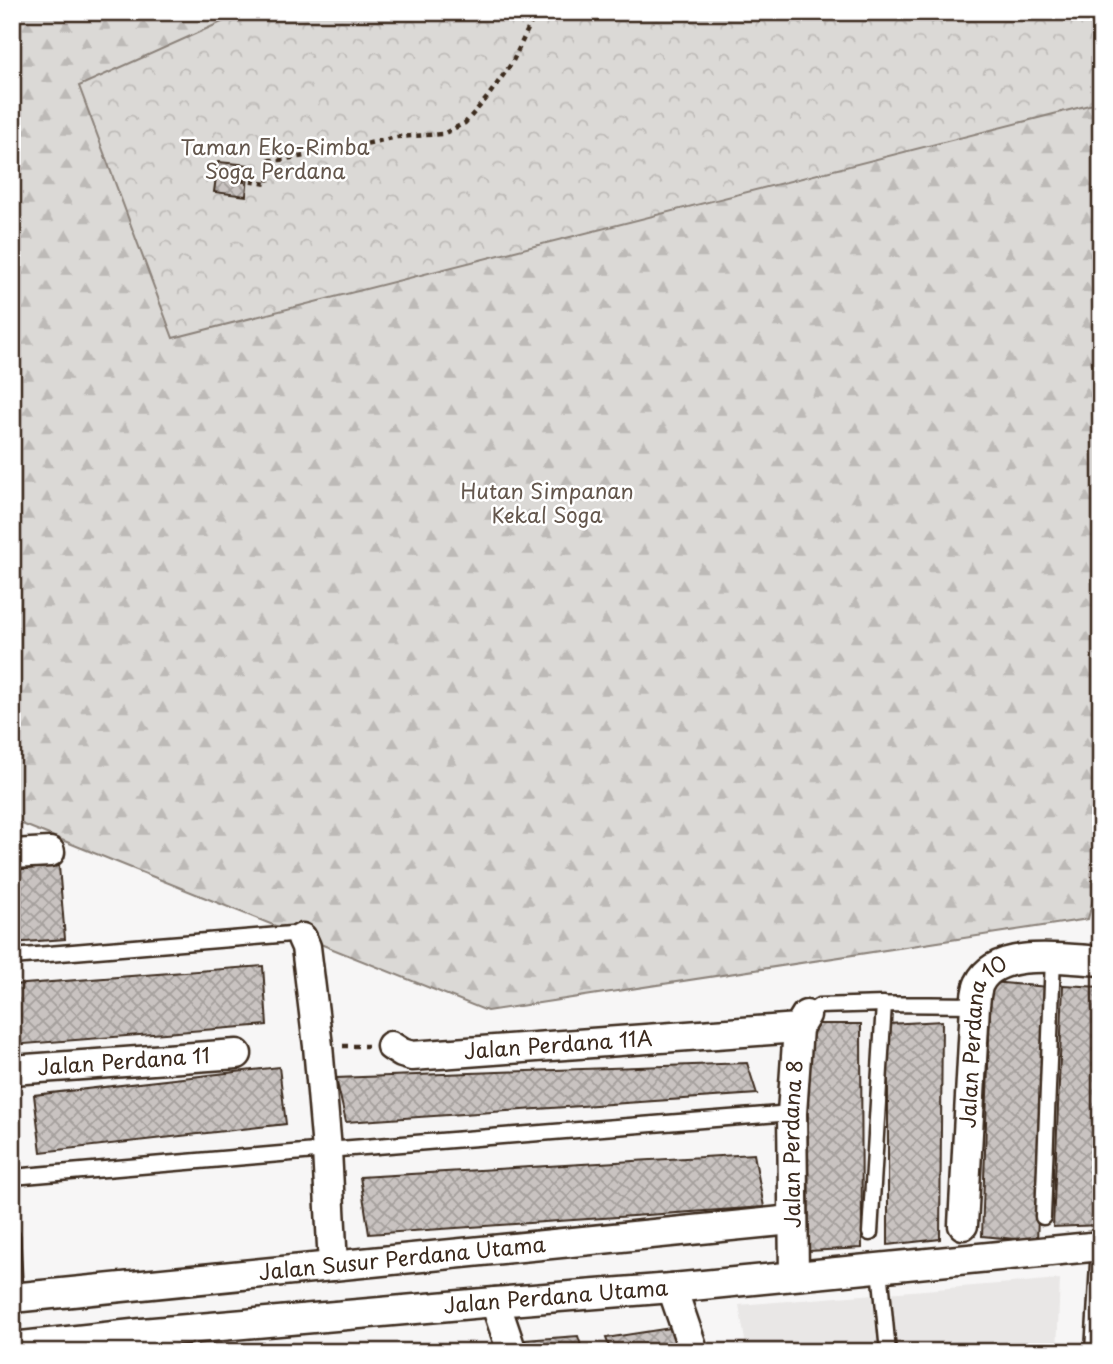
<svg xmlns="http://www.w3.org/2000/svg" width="1113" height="1364" font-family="'Playpen Sans',sans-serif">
	<defs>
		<pattern id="forest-firs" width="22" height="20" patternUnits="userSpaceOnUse" patternTransform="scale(1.75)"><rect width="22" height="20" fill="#dbd9d6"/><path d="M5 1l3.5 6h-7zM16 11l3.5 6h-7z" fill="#bdbab7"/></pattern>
		<pattern id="park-crowns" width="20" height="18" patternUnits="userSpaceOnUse" patternTransform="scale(1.75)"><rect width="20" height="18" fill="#dbd9d6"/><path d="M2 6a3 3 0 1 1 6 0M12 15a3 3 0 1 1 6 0" fill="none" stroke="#bdbab7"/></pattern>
		<pattern id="building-cross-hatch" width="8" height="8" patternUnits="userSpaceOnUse" patternTransform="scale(1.75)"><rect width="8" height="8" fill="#c9c3c1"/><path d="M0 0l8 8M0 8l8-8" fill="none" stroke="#a49f9c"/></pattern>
	</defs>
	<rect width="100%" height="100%" fill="#f7f6f6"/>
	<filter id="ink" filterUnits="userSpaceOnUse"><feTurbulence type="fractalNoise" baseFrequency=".0143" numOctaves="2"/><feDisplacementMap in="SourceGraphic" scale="14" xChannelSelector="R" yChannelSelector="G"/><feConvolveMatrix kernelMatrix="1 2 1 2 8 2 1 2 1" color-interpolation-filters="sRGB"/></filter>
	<g filter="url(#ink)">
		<path fill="#e9e7e6" d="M 1060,1279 L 1057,1352 L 747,1352 L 739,1305 Z"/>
		<path fill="url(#forest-firs)" stroke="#8b827a" stroke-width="2" d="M 12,12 L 1101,12 L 1101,867 L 1088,919 L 487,1011 L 12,820 Z"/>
		<path fill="url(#park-crowns)" stroke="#8b827a" stroke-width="2" d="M 244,12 L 1101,12 L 1101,102 L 173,338 L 79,86 Z"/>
		<path fill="url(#building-cross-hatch)" stroke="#3b2a1e" stroke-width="2" d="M 218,162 L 249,165 L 246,196 L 214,192 Z
			M 59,866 L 65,939 L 12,943 L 12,870 Z
			M 263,966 L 267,1025 L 12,1045 L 12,985 Z
			M 991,982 L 1048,987 L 1037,1241 L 982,1236 Z
			M 1063,985 L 1101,987 L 1101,1225 L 1053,1227 Z
			M 942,1021 L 940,1239 L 888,1245 L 888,1024 Z
			M 807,1024 L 861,1024 L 862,1248 L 809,1251 Z
			M 747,1063 L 757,1094 L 346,1122 L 336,1078 Z
			M 279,1067 L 286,1124 L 41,1152 L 34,1095 Z
			M 754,1154 L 764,1207 L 369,1234 L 360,1177 Z
			M 670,1328 L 678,1352 L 611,1352 L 606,1338 Z
			M 578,1336 L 583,1352 L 530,1352 L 525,1340 Z"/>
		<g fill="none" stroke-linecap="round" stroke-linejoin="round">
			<g stroke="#3b2a1e" stroke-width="19">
				<path id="service" d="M 12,957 L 291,934 L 302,938
					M 806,1015 L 819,1006 L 884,1004 L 975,1005
					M 12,1177 L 327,1150 L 792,1113
					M 1043,1217 L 1053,958
					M 870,1233 L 884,1004
					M 12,1236 L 15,1298
					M 880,1268 L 888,1352
					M 1093,1352 L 1099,1246"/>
			</g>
			<g stroke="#3b2a1e" stroke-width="33">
				<g id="minor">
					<path d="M 12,854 L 50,852"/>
					<path d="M 302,938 L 306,947 L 318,1046 L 327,1150 L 333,1266"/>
					<path id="s1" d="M 391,1046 L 402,1053 L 412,1056 L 798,1028"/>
					<path id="s2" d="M 12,1070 L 237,1054"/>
					<path id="s3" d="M 963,1225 L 975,1005 C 976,999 976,990 979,984 C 996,947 1067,959 1101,961"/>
					<path id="s4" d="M 794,1275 L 792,1113 L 798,1028 L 806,1015"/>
					<path d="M 672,1288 L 694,1352"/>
					<path id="s5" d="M 12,1298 L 792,1220"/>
					<path d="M 495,1302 L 512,1352"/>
					<path id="s6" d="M 12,1347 L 142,1333 L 495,1302 L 672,1288 L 1101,1246"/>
				</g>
			</g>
			<path stroke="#3b2a1e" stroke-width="4.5" stroke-dasharray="5 5" stroke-linecap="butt" d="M 231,179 L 268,184 L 270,160 L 280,160 L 329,152 L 397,137 L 443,134 L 465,123 L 486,99 L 512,63 L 536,12
				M 343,1046 L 369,1046"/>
			<use href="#service" stroke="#fff" stroke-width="14"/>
			<use href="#minor" stroke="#fff" stroke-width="28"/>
		</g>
	</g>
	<g text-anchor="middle" stroke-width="5" stroke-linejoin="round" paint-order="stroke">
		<g font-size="21" fill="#63564c" stroke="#fff">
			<text x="275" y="155">Taman Eko-Rimba<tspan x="275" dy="24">Soga Perdana</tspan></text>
			<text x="547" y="499">Hutan Simpanan<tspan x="547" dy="24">Kekal Soga</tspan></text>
		</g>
		<g font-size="21" fill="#3b2a1e" stroke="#fff">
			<text dy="7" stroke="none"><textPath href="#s1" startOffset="170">Jalan Perdana 11A</textPath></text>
			<text dy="7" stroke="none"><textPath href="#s3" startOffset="187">Jalan Perdana 10</textPath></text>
			<text dy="7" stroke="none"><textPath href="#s2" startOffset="112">Jalan Perdana 11</textPath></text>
			<text dy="7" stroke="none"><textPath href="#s4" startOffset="131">Jalan Perdana 8</textPath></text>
			<text dy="7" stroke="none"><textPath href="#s5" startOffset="392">Jalan Susur Perdana Utama</textPath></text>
			<text dy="7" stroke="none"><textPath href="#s6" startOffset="546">Jalan Perdana Utama</textPath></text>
		</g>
	</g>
	<rect width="1113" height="1364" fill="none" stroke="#fff" stroke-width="42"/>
	<rect x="21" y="21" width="1071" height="1322" fill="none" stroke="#3b2a1e" stroke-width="2.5" filter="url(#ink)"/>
</svg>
